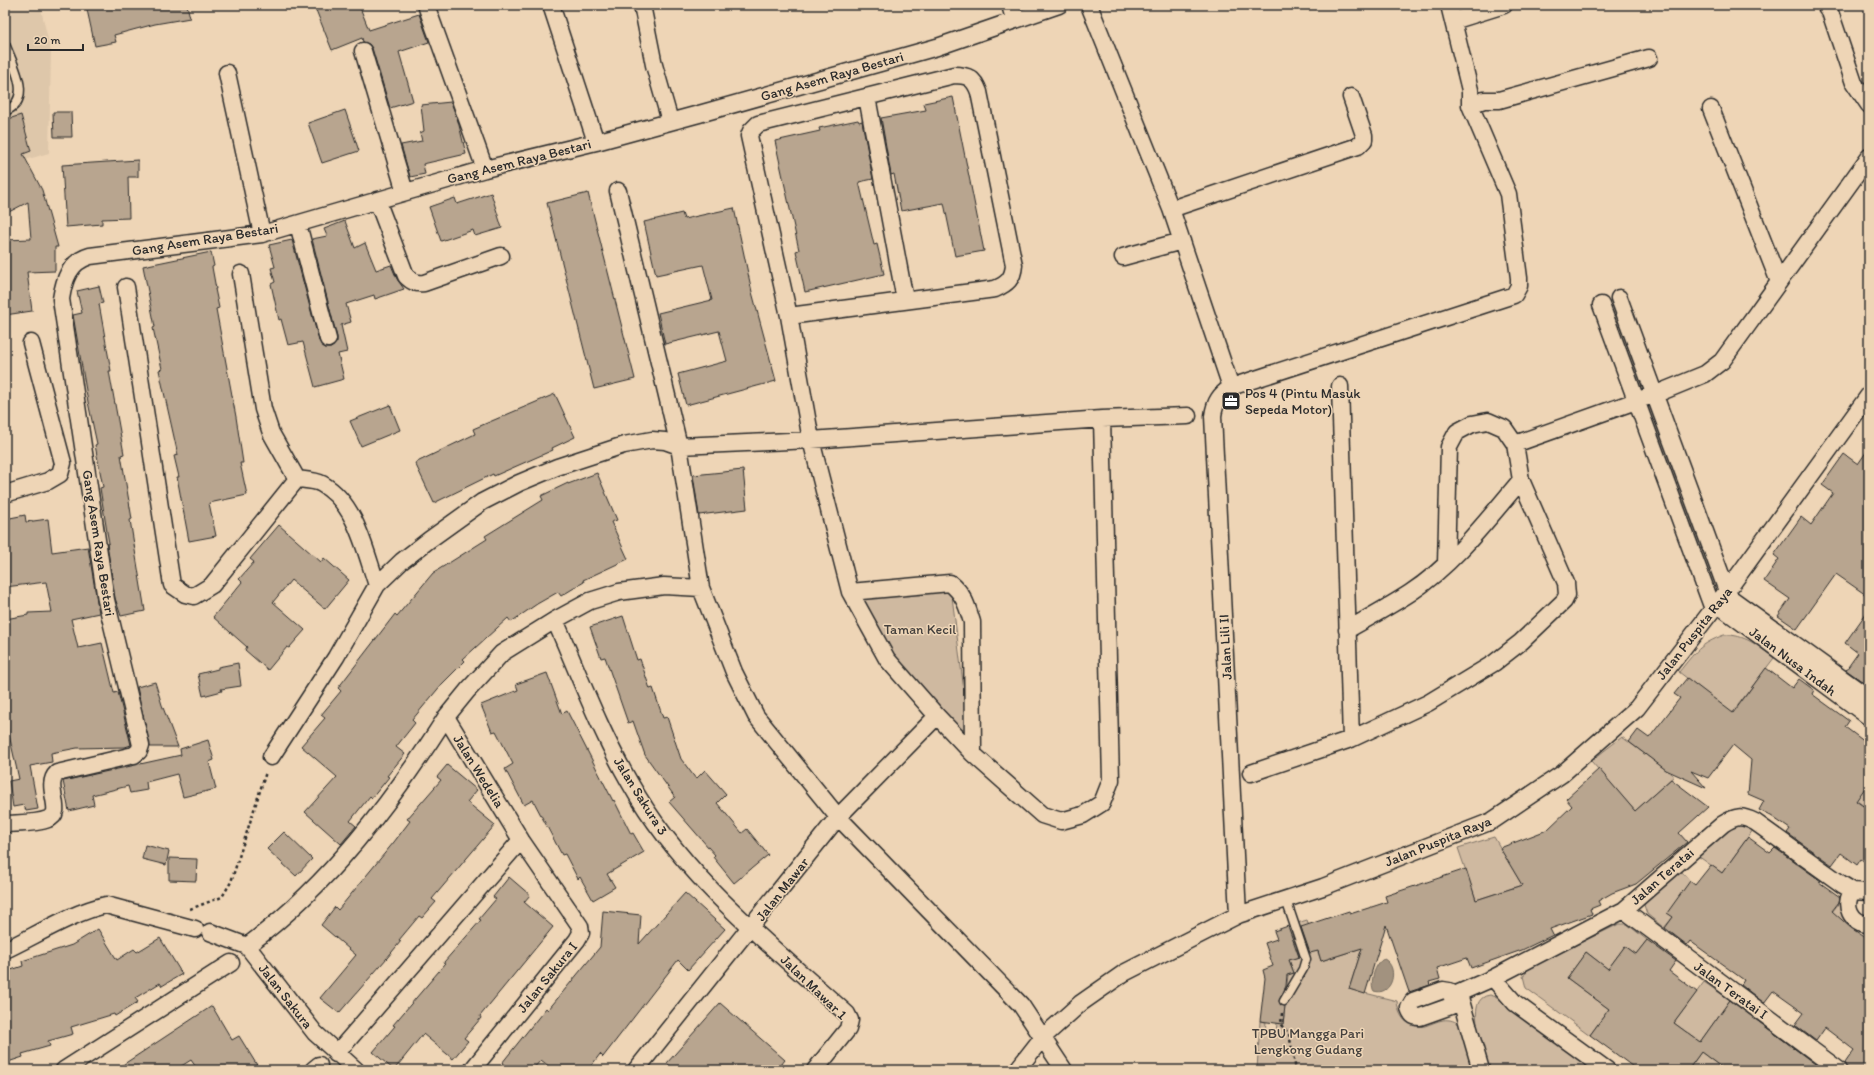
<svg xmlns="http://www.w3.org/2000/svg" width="1874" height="1075" font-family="Itim,sans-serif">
	<rect width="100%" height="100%" fill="#eed5b6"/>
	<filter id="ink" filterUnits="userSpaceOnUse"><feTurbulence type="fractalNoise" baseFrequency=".025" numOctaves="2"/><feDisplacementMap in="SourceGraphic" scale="8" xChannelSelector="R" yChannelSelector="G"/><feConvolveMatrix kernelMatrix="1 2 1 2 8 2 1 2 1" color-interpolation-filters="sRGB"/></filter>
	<g filter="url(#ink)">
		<path fill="#dec7aa" d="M 5,5 L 40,5 L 51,52 L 49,153 L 5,166 Z"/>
		<path fill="#cfb9a0" stroke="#7d7266" d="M 951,589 L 970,738 L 925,695 L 889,648 L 862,598 Z
			M 1724,635 C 1745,634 1758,646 1774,658 L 1732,713 L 1679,672 C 1695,652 1700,644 1724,635 Z
			M 1622,737 L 1674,776 L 1635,811 L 1591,761 Z
			M 1869,782 L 1869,810 L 1856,800 Z
			M 1737,825 L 1744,825 L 1753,830 L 1722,873 L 1698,856 L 1731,828 Z
			M 1494,837 L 1522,885 L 1476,900 L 1458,848 Z
			M 1681,871 L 1690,881 L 1673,917 L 1664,928 L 1647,914 L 1644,905 L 1647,900 Z
			M 1842,899 L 1848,923 L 1844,928 L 1803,950 Z
			M 1307,920 L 1321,961 L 1362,948 L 1349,989 L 1397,1001 C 1398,1017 1408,1029 1425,1026 C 1431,1024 1437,1021 1443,1020 C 1450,1019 1455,1021 1460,1025 L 1473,1070 L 1257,1070 L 1260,1021 L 1266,1022 L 1265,1032 L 1276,1033 L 1277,1023 L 1283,1024 L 1288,975 L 1294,973 L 1289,960 L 1299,957 L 1297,950 L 1305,947 L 1302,940 L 1294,943 L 1288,926 Z
			M 1619,924 L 1627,924 L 1647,940 L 1636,954 L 1625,946 L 1608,969 L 1586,952 L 1567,978 L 1609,1009 L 1590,1035 L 1526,988 L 1523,976 L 1529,968 Z
			M 1704,982 L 1730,1000 L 1700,1042 L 1674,1023 Z
			M 1490,995 L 1500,998 L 1593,1070 L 1490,1070 C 1485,1053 1462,998 1490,995 Z
			M 1701,1052 L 1725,1070 L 1688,1070 Z"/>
		<path fill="#a2927f" stroke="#72695d" d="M 1384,959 C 1400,967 1392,997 1374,991 C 1369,984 1375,962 1384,959 Z"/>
		<path fill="#b8a58f" stroke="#2b2b2b" d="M 86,5 L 187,5 L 190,18 L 155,24 L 114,35 L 116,42 L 95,46 Z
			M 329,5 L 359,5 L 369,30 L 419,14 L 429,42 L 399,52 L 413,101 L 390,108 L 372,48 L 369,44 L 363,42 L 362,38 L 332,50 L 316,10 Z
			M 953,97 L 984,251 L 955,256 L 944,203 L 901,211 L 894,174 L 891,175 L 881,118 L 926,110 L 924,103 Z
			M 451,102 L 458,121 L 466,154 L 423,164 L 425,174 L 410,177 L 401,145 L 422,141 L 420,133 L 424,131 L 421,105 Z
			M 345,110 L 359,151 L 322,163 L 308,123 Z
			M 53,112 L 71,112 L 72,137 L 54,137 Z
			M 21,115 L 31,151 L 23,154 L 42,190 L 58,247 L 55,247 L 55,271 L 27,272 L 32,311 L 5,315 L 5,240 L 31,239 L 28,202 L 5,214 L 5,120 Z
			M 858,120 L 859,122 L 862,121 L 873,179 L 859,182 L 874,245 L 877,244 L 884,274 L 805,292 L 796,251 L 799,250 L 775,141 L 820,131 L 819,128 Z
			M 138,160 L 138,177 L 128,177 L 129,218 L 102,219 L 102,224 L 66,227 L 62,165 Z
			M 491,193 L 502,228 L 475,236 L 473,230 L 441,241 L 429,207 L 455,198 L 457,204 Z
			M 588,193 L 635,379 L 594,389 L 547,203 Z
			M 734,208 L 752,292 L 776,381 L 686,405 L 678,374 L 727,361 L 719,331 L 665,344 L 658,313 L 712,300 L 703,265 L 656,275 L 644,222 L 682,213 L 684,219 Z
			M 345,221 L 355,248 L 365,243 L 376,270 L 391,265 L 397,279 L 404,289 L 375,299 L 374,295 L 346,304 L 351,322 L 341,325 L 347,352 L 338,354 L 344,379 L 315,387 L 303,342 L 288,345 L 281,319 L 279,320 L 271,284 L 275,282 L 271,268 L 275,267 L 269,245 L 292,240 L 319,341 L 325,348 L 331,348 L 337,342 L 337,337 L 312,239 L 327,236 L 324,229 Z
			M 211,252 L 214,266 L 212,267 L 216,289 L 215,289 L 219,308 L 216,309 L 236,417 L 243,463 L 240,463 L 247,495 L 209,503 L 216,536 L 189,541 L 177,477 L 179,477 L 174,456 L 178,455 L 159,370 L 162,369 L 153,328 L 155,327 L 143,266 Z
			M 99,286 L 103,303 L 99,304 L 111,371 L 109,371 L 124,454 L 121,455 L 132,519 L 130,520 L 145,611 L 121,616 L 115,598 L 107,544 L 109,543 L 107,532 L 100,488 L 103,487 L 95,445 L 97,444 L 88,402 L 73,315 L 82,313 L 77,291 Z
			M 555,394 L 575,437 L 552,448 L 553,450 L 494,476 L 493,474 L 434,503 L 415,463 L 475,434 L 473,429 Z
			M 390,405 L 400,430 L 361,446 L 350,421 Z
			M 1869,448 L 1869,597 L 1836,574 L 1797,629 L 1778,616 L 1790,599 L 1764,581 L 1779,559 L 1774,555 L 1801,517 L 1811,525 L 1833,493 L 1822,485 L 1844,454 L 1858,464 Z
			M 743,470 L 747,509 L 699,515 L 693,475 Z
			M 597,473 L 617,520 L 611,522 L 628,559 L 583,580 L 584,582 L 561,596 L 558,592 L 537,604 L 511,622 L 508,618 L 463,659 L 465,661 L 442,684 L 412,720 L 415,723 L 396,747 L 405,754 L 387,776 L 389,777 L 372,798 L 370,796 L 350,821 L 356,826 L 341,844 L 305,812 L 337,777 L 301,746 L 325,718 L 321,715 L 341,691 L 338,688 L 395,614 L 397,616 L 433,573 L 487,539 L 485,536 L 543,500 L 541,496 L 568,483 L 568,484 Z
			M 25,515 L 26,522 L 48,519 L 52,552 L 88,547 L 99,613 L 71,619 L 78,648 L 102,643 L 114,693 L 118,692 L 131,745 L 125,747 L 77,748 L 51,753 L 52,762 L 30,766 L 38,809 L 26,811 L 24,805 L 13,807 L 9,781 L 19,779 L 5,717 L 5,619 L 28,615 L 28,613 L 52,612 L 46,582 L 5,587 L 5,519 Z
			M 279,525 L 321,562 L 324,558 L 349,580 L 325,609 L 291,580 L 273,602 L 305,630 L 289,648 L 287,647 L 268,670 L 245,650 L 247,647 L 213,617 L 242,582 L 239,579 L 254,562 L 250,559 Z
			M 1869,609 L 1869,686 L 1846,670 L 1858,653 L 1845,643 Z
			M 623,616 L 637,660 L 640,659 L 650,689 L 653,688 L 663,718 L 667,717 L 681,759 L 696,779 L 705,770 L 726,794 L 717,803 L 742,833 L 747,829 L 768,855 L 734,883 L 713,857 L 715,855 L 669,802 L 675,797 L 645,755 L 633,721 L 628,723 L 605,657 L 601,658 L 590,627 Z
			M 238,663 L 241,686 L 221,689 L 222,691 L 203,696 L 198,674 L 218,669 L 218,667 Z
			M 1766,668 L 1792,688 L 1799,679 L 1814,690 L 1812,694 L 1849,721 L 1845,727 L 1869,745 L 1869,782 L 1856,801 L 1869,810 L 1869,865 L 1861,859 L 1857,865 L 1841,853 L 1832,865 L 1787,833 L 1790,829 L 1771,816 L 1759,810 L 1764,801 L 1748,794 L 1751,760 L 1733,745 L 1708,778 L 1691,771 L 1706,788 L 1666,770 L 1629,742 L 1638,730 L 1649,738 L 1680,698 L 1674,694 L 1687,678 L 1733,713 Z
			M 547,673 L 562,714 L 567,711 L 613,801 L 614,800 L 631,834 L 633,833 L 644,852 L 607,874 L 615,887 L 593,900 L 580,877 L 578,879 L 565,854 L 562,855 L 533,800 L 524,805 L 505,769 L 513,764 L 496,731 L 492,732 L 481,705 L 518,690 L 516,684 Z
			M 155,682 L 162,705 L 178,747 L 150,747 L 137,687 Z
			M 208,740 L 214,760 L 209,762 L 216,789 L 183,797 L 177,774 L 146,782 L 147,790 L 130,793 L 128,786 L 92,795 L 94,805 L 69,811 L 63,781 L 181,755 L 180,749 Z
			M 447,765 L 477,790 L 467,802 L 495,825 L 432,899 L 436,902 L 422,918 L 419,916 L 399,940 L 401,941 L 387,958 L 339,1013 L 320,998 L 356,955 L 321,925 L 335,907 L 338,910 L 394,842 L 410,821 L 407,819 L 441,780 L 437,777 Z
			M 1599,769 L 1635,811 L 1671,779 L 1708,807 L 1679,833 L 1687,842 L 1636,884 L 1612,893 L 1598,901 L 1600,905 L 1590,909 L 1592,914 L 1550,929 L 1553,935 L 1522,950 L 1471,968 L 1467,958 L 1437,968 L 1440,979 L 1429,982 L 1430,985 L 1409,992 L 1386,925 L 1365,994 L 1349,989 L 1362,948 L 1321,961 L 1318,951 L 1310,953 L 1301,927 L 1349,911 L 1350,914 L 1387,902 L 1385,896 L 1466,869 L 1476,900 L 1522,885 L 1500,848 L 1547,830 L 1572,806 L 1566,799 Z
			M 284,832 L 312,859 L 296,876 L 267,849 Z
			M 1748,837 L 1770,853 L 1775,848 L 1821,881 L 1819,882 L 1840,897 L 1839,902 L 1832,911 L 1851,928 L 1869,940 L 1869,1070 L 1848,1070 L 1845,1063 L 1854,1050 L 1825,1028 L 1816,1041 L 1795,1025 L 1804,1013 L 1787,1001 L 1773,991 L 1764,1003 L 1741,985 L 1744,980 L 1690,941 L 1687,945 L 1665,928 L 1673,917 L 1667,913 L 1690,881 L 1695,885 L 1711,865 L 1722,873 Z
			M 145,845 L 169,851 L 166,865 L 142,859 Z
			M 169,858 L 197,859 L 196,881 L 169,880 Z
			M 509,877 L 530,895 L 524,902 L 553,927 L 480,1016 L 481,1018 L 464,1038 L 468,1041 L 453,1059 L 423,1034 L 394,1070 L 373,1052 L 395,1026 L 393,1025 L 445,964 L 444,962 L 481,920 L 479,919 L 496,899 L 493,897 Z
			M 685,893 L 725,929 L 688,970 L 678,960 L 603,1057 L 600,1054 L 588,1070 L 554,1070 L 541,1060 L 532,1070 L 510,1070 L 502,1063 L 546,1008 L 548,1010 L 600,947 L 603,911 L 641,915 L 639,944 Z
			M 1288,926 L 1299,957 L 1289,960 L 1294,973 L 1287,975 L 1286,986 L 1279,1001 L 1281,1005 L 1285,1006 L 1283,1024 L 1260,1021 L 1265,978 L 1263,970 L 1273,966 L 1265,943 L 1277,939 L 1274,931 Z
			M 98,929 L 117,960 L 134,949 L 137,952 L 160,938 L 182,974 L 162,986 L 160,983 L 135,998 L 138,1002 L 115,1016 L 114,1014 L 71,1027 L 73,1034 L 48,1041 L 50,1046 L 22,1054 L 23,1057 L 5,1063 L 5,972 L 23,966 L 22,961 L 72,945 Z
			M 1647,940 L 1676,961 L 1669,971 L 1697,992 L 1674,1023 L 1700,1042 L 1730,1000 L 1823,1070 L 1725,1070 L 1701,1052 L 1688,1070 L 1637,1070 L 1616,1054 L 1590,1035 L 1609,1009 L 1567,978 L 1586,952 L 1608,969 L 1625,946 L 1636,954 Z
			M 720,1003 L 785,1060 L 777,1070 L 675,1070 L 667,1063 Z
			M 212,1006 L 232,1040 L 239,1036 L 260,1070 L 198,1070 L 191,1060 L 175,1070 L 115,1070 Z"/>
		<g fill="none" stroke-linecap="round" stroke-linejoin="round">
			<g stroke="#2b2b2b" stroke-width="11">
				<path id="lane" d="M 5,44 C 13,65 34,100 5,111
					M 1284,1001 L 1303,969 L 1306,959 L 1286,900"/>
			</g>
			<g stroke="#2b2b2b" stroke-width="19">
				<path id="street" d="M 426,5 L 485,169
					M 551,5 L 596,142
					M 642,5 L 654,65 L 670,121
					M 1010,5 L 1014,19
					M 1089,5 L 1171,209 L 1231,387
					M 1449,5 L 1470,90 L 1470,105 L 1484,100 L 1499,100 L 1649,58
					M 1825,5 L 1830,12 L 1854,83 L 1869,105
					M 1453,21 L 1504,5
					M 363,51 L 405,192
					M 227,73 L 262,234
					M 867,97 L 905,300
					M 1711,109 L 1779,282
					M 618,191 L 679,446 L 701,588 L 734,672 L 756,716 L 838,817 L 1021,1005 L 1064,1070
					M 377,200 L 406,276 C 412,282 416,284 424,283 L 501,256
					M 1171,209 L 1358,146 L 1364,140 L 1364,135 L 1351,97
					M 298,224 L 328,339
					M 1123,257 L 1182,241
					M 126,287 L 172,585 L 185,594 L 194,596 L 212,585 L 297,479 L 271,433 L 263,409 L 241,274
					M 1619,298 L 1727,591
					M 1601,305 L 1713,609
					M 789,316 L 995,289 C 1007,284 1013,279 1014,265 L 979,92 C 974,78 968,75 954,75 L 758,124 L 751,131 L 749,136 L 789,316 L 811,440 L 850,592 L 887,659 L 937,716 L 973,754 L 1042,815 L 1061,821 L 1083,815 L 1102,803 L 1111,780 L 1102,419
					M 1340,386 L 1351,739
					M 1515,444 L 1661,392 L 1705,374 L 1722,361 L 1869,157
					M 297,479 C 304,480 315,480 322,484 C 356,503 365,551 377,585
					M 5,494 L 48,481 L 60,474 L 63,463 L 31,343
					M 850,592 L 950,583 C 964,594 967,606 972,622 L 973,754
					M 1725,594 L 1869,698
					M 1717,604 L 1869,717
					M 555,620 C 579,675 600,731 630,783 C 682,876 769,944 847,1014 L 850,1020 L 848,1029 L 815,1070
					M 1347,630 C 1368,618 1390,606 1410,593 C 1454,564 1487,520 1521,480
					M 271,757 L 336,657 L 377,585 L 402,561 L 429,540 L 482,502 L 519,483 L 557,467 L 624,445 L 652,440 L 665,441 L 679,446 L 811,440 L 1102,419 L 1188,416
					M 1251,773 L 1351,739 L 1428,703 L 1494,663 L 1521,642 L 1564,601 L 1567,595 L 1566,583 L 1521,480 L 1515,444 L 1504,428 L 1488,421 L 1472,424 L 1457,432 L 1449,447 L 1446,564
					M 5,824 C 18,823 36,824 48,819 C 66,813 43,786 57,773 L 134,755 L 139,751 L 141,745 L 106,600 L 61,299 C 64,280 69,262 90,256 L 262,234 L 485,169 L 596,142 L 699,114 L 937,47 L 1059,5
					M 1853,891 C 1842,904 1851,924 1869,924
					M 1624,910 L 1839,1070
					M 1238,915 L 1213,416 C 1215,401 1220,395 1231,387 L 1514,295 L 1519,286 L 1519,278 L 1508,194 L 1470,105
					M 210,932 L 247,946 L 315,1033 L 356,1070
					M 247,946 C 329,885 391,803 446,717
					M 5,950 C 35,936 73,912 106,905 L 195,929
					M 1493,978 L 1515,1003 L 1607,1070
					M 1443,990 L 1449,991 C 1452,995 1454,1000 1451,1006 L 1420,1017 C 1413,1017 1411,1014 1409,1008 L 1413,1001 Z
					M 1459,994 L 1481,1070
					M 1452,996 L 1493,978 L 1624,910 L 1723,824 C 1736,816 1741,815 1755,822 L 1843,885 L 1853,891 L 1869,892
					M 336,1054 L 521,840 L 446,717 L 468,690 L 502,653 L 555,620 L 590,601 L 619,592 L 664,586 L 701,588
					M 64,1070 L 231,963
					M 313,1070 L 319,1065
					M 472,1070 L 577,940 L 581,933 L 580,926 L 521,840
					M 636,1070 L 838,817 L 937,716
					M 1017,1070 L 1042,1038 L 1081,1003 L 1124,973 L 1238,915 L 1323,887 L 1492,821 L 1562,774 L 1637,708 L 1727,591 L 1869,395"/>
			</g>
			<path stroke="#2b2b2b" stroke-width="2.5" stroke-dasharray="3 3" stroke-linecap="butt" d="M 190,909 L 222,897 L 231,882 L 266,772
				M 1282,1013 L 1281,1025 L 1289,1034 L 1296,1070"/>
			<use href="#lane" stroke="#eed5b6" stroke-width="8"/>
			<use href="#street" stroke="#eed5b6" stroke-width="16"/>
		</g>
	</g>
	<defs>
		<g id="office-square" transform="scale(1)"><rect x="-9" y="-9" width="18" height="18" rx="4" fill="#2b2b2b" stroke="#eed5b6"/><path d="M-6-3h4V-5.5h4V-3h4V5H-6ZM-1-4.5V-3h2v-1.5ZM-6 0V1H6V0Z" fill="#fff"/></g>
	</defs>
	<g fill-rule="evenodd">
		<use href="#office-square" x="1231" y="401"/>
	</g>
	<g text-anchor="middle" stroke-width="3" stroke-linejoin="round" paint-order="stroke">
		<g font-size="14" fill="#2b2b2b" stroke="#eed5b6">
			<text transform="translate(832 76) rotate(-16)" y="5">Gang Asem Raya Bestari</text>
			<text transform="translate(519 161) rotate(-14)" y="5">Gang Asem Raya Bestari</text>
			<text transform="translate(205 239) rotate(-9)" y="5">Gang Asem Raya Bestari</text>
			<text transform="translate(99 543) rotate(81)" y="5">Gang Asem Raya Bestari</text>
			<text transform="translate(1694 633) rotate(-52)" y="5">Jalan Puspita Raya</text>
			<text transform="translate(1225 647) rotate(-93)" y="5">Jalan Lili II</text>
			<text transform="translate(1793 661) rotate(37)" y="5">Jalan Nusa Indah</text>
			<text transform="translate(479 771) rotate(58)" y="5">Jalan Wedelia</text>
			<text transform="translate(641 796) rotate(58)" y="5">Jalan Sakura 3</text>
			<text transform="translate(1438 841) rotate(-22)" y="5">Jalan Puspita Raya</text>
			<text transform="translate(1662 876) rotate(-41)" y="5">Jalan Teratai</text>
			<text transform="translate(782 889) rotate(-52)" y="5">Jalan Mawar</text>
			<text transform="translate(547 977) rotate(-51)" y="5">Jalan Sakura I</text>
			<text transform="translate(814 987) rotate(44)" y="5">Jalan Mawar 1</text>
			<text transform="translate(1731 990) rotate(36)" y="5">Jalan Teratai I</text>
			<text transform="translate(286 996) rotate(52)" y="5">Jalan Sakura</text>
		</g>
		<g font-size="14" fill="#2b2b2b" stroke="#eed5b6" text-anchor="start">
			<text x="1245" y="398">Pos 4 (Pintu Masuk<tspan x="1245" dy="16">Sepeda Motor)</tspan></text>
		</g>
		<g font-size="14" fill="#44403d" stroke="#eed5b6">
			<text x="920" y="634">Taman Kecil</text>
			<text x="1308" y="1038">TPBU Mangga Pari<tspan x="1308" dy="16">Lengkong Gudang</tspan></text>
		</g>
	</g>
	<rect width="1874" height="1075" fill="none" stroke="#eed5b6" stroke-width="20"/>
	<rect x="10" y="10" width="1854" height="1055" fill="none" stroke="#2b2b2b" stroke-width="1.5" filter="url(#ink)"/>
	<path d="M28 44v6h55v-6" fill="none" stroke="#2b2b2b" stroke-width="2"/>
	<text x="34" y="44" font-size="12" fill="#2b2b2b" stroke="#eed5b6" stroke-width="3" paint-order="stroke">20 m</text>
</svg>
